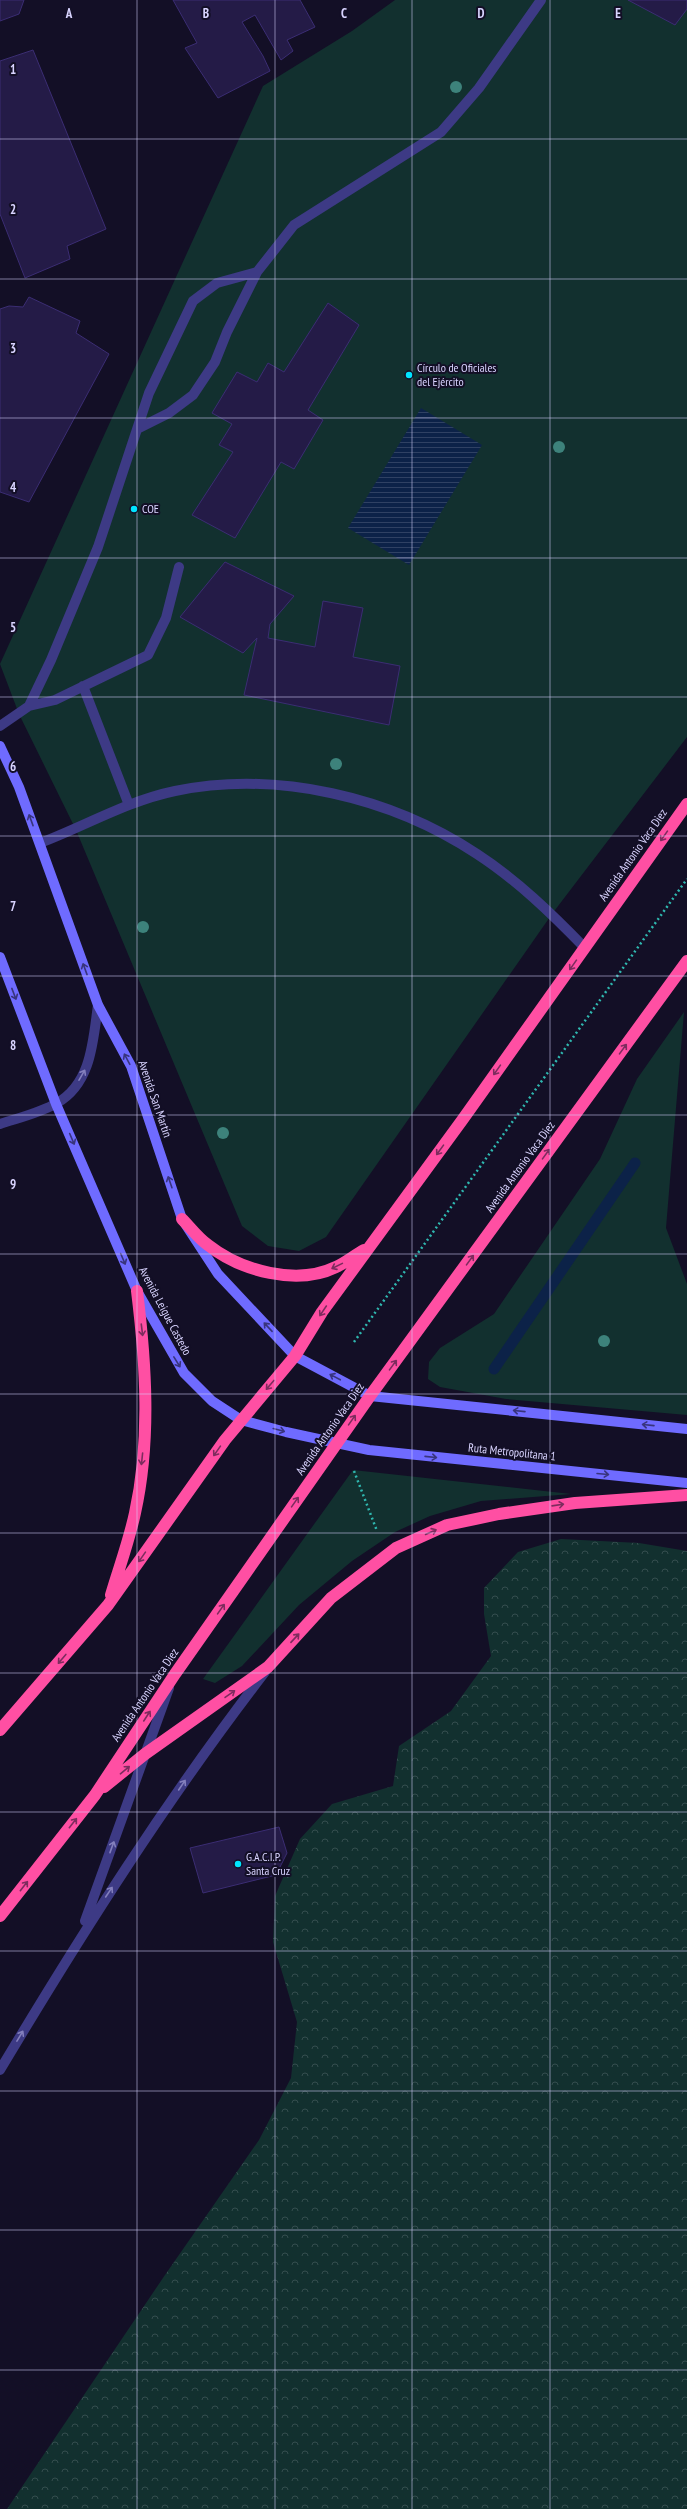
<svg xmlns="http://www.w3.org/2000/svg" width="687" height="2509" font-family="'PT Sans Narrow',sans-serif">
	<defs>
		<pattern id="forest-crowns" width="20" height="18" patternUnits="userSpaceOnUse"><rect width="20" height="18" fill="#12302f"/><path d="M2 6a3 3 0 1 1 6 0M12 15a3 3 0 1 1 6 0" fill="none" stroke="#344d4e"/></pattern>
		<pattern id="water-rules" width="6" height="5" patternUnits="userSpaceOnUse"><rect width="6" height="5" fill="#0c2248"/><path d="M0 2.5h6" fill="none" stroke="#2f4163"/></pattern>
	</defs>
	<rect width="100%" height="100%" fill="#130f26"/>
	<path fill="#12302f" d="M 395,0 L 687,0 L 687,737 L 552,914 L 326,1237 L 299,1251 L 268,1246 L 242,1226 L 76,830 L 19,714 L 0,664 L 263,86 L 352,31 Z
		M 684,1012 L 666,1228 L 687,1284 L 687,1415 L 506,1399 L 440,1387 L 428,1379 L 429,1362 L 440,1348 L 494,1314 L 600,1159 L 637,1079 Z
		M 353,1470 L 571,1494 L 481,1501 L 430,1516 L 395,1532 L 352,1561 L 299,1605 L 242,1666 L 215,1683 L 203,1679 Z"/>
	<path fill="url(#forest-crowns)" d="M 561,1539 L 639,1543 L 687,1551 L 687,2509 L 7,2509 L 165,2275 L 259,2140 L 291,2078 L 297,2022 L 273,1942 L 275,1896 L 300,1839 L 332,1804 L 393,1786 L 399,1746 L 451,1711 L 491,1656 L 484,1614 L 484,1588 L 518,1552 Z"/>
	<path fill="url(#water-rules)" d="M 421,408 L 482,445 L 409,565 L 348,528 Z"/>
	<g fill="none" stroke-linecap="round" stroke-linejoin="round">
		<path stroke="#0c2248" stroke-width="11" d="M 494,1369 L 635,1163"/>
	</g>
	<path fill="#241b47" stroke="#3b2d73" d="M 0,0 L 24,0 L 19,14 L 0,21 Z
		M 173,0 L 300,0 L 315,27 L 287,40 L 293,51 L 281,60 L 255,15 L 242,22 L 263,56 L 270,71 L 218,98 L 185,48 L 197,43 Z
		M 628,0 L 687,0 L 687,9 L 675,25 Z
		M 33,50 L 106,229 L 67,246 L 70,259 L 25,278 L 0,214 L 0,61 Z
		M 29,297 L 80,321 L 76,333 L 109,354 L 29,502 L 0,492 L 0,309 L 9,306 L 23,307 Z
		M 328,303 L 359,325 L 308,410 L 323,420 L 294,469 L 281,462 L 235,538 L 192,515 L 233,452 L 219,445 L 232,424 L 212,413 L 237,372 L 257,382 L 268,363 L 284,372 Z
		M 225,562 L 294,596 L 270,624 L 268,638 L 315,647 L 323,601 L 363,608 L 353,657 L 400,666 L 389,725 L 244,695 L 257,638 L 243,653 L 180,617 Z
		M 279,1827 L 287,1853 L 276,1875 L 203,1893 L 190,1848 Z"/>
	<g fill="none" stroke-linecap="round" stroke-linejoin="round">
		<path stroke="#2fb8b0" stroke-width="2.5" stroke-dasharray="2 3" stroke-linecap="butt" d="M 354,1342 L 687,879
			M 354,1471 L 377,1531"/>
		<path stroke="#3d3a85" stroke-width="10" d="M 139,428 L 169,413 L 193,395 L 215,362 L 227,332 L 257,272 L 294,225 L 441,132 L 479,88 L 541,0
			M 83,686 L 129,805
			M 29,706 L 55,700 L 148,655 L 166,618 L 179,567
			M 0,726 L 29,706 L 51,660 L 98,547 L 149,393 L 193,301 L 217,283 L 257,272
			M 40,843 C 85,826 127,801 175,791 C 277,770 391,797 477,854 C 517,880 552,914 585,948"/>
		<path stroke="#3d3a85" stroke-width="10" d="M 0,1124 C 18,1118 40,1113 57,1103 C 92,1083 93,1040 98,1005
			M 85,1921 L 169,1688
			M 0,2070 C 82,1933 167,1799 265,1672"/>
		<path stroke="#6f6bff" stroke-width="10" d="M 0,746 L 19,787 L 98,1005 L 131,1066 L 182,1219 L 218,1274 L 295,1356 L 370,1396 L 687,1429
			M 0,957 L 56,1104 L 137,1291 L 184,1373 L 212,1401 L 241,1420 L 286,1432 L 369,1450 L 687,1483"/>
		<path stroke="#ff4fa3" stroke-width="12" d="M 182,1219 C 190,1227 198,1238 208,1245 C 241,1271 297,1286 336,1267 C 345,1263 355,1255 364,1250
			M 111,1595 C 119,1568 129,1541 135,1513 C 151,1441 146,1364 137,1291
			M 0,1730 L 108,1605 L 225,1440 L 295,1356 L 322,1312 L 463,1119 L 687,804
			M 104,1787 L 145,1754 L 268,1667 L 331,1598 L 396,1548 L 447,1525 L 499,1514 L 575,1503 L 687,1495
			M 0,1916 L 95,1795 L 175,1674 L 370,1396 L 687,961"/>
	</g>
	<g fill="#3d827b">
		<circle cx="456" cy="87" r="6"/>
		<circle cx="559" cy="447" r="6"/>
		<circle cx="336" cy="764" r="6"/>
		<circle cx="143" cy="927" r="6"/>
		<circle cx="223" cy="1133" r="6"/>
		<circle cx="604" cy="1341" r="6"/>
	</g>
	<defs><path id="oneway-shaft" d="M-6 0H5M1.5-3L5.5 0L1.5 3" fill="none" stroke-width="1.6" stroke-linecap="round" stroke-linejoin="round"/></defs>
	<g stroke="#38347d">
		<use href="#oneway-shaft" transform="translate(31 820) rotate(-110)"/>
		<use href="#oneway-shaft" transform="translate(85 969) rotate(-110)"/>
		<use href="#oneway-shaft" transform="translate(14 994) rotate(69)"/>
		<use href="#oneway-shaft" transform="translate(127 1059) rotate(-118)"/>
		<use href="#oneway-shaft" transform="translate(72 1139) rotate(67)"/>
		<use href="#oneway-shaft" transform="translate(170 1182) rotate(-109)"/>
		<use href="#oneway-shaft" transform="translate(123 1259) rotate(67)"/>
		<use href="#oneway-shaft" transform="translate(268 1327) rotate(-133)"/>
		<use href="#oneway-shaft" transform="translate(177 1362) rotate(58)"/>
		<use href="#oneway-shaft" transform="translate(335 1377) rotate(-152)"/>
		<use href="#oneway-shaft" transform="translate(519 1411) rotate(-174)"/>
		<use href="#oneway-shaft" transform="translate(648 1425) rotate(-174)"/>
		<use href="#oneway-shaft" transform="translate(279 1430) rotate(15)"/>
		<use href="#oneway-shaft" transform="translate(431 1457) rotate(6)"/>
		<use href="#oneway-shaft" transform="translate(603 1474) rotate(5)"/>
	</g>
	<g stroke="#7d2c5e">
		<use href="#oneway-shaft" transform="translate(664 836) rotate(125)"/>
		<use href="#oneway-shaft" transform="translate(573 965) rotate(125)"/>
		<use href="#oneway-shaft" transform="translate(623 1049) rotate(-54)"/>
		<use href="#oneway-shaft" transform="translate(497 1070) rotate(125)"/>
		<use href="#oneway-shaft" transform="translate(440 1150) rotate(126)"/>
		<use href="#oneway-shaft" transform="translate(546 1154) rotate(-54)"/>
		<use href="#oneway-shaft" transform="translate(470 1260) rotate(-54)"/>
		<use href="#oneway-shaft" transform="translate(337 1266) rotate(154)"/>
		<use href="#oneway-shaft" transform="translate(323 1311) rotate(124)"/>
		<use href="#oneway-shaft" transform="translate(142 1330) rotate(83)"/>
		<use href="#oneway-shaft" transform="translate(393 1365) rotate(-54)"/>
		<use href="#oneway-shaft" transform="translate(270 1385) rotate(130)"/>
		<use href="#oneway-shaft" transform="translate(352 1420) rotate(-55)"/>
		<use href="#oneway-shaft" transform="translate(217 1451) rotate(125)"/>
		<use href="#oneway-shaft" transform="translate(142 1459) rotate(96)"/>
		<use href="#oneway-shaft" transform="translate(295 1502) rotate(-55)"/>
		<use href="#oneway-shaft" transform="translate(558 1505) rotate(-8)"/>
		<use href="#oneway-shaft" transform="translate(431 1532) rotate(-24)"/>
		<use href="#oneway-shaft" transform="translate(142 1557) rotate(125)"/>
		<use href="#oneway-shaft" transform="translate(221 1609) rotate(-55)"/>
		<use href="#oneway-shaft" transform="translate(295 1638) rotate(-47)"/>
		<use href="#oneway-shaft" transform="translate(62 1659) rotate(130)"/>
		<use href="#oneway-shaft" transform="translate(230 1694) rotate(-35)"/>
		<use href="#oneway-shaft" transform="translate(147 1716) rotate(-57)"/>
		<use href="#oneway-shaft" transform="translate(125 1770) rotate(-40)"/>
		<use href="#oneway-shaft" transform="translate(73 1823) rotate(-52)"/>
		<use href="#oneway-shaft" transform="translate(24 1886) rotate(-52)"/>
	</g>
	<g stroke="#837fbc">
		<use href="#oneway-shaft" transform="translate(82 1075) rotate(-60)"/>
		<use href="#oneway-shaft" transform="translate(182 1785) rotate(-56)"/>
		<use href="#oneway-shaft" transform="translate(112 1847) rotate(-70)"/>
		<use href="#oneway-shaft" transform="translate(109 1892) rotate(-56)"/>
		<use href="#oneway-shaft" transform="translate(20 2036) rotate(-59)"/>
	</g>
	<path fill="none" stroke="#d9d4ff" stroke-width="1" stroke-opacity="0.55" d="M 137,0 L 137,2509M 275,0 L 275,2509M 412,0 L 412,2509M 550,0 L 550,2509M 0,139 L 687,139M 0,279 L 687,279M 0,418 L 687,418M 0,558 L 687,558M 0,697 L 687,697M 0,836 L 687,836M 0,976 L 687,976M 0,1115 L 687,1115M 0,1254 L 687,1254M 0,1394 L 687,1394M 0,1533 L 687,1533M 0,1673 L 687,1673M 0,1812 L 687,1812M 0,1951 L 687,1951M 0,2091 L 687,2091M 0,2230 L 687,2230M 0,2370 L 687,2370"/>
	<g fill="#00e5ff" stroke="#130f26" stroke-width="1.5">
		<circle cx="409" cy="375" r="4"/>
		<circle cx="134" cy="509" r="4"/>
		<circle cx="238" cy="1864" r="4"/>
	</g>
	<g text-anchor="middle" stroke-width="4" stroke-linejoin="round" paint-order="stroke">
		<g font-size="12" fill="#d9d4ff" stroke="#130f26" text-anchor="start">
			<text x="417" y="372">Círculo de Oficiales<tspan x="417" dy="14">del Ejército</tspan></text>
			<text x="142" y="513">COE</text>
			<text x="246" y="1861">G.A.C.I.P.<tspan x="246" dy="14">Santa Cruz</tspan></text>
		</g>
		<g font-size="12" fill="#d9d4ff" stroke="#130f26">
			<text transform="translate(633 855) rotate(-55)" y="4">Avenida Antonio Vaca Diez</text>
			<text transform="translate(155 1099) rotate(71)" y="4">Avenida San Martín</text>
			<text transform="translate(520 1167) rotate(-54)" y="4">Avenida Antonio Vaca Diez</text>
			<text transform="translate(165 1311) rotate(62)" y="4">Avenida Leigue Castedo</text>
			<text transform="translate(330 1429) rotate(-55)" y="4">Avenida Antonio Vaca Diez</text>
			<text transform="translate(512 1452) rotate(6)" y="4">Ruta Metropolitana 1</text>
			<text transform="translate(145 1695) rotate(-56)" y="4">Avenida Antonio Vaca Diez</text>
		</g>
	</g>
	<g font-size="13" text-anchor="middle" font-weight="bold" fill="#d9d4ff" stroke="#130f26" stroke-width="4" stroke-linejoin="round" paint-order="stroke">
		<text x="69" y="18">A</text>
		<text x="206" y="18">B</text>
		<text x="344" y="18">C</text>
		<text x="481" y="18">D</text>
		<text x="618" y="18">E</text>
		<text x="13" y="74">1</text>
		<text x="13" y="214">2</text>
		<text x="13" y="353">3</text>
		<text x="13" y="492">4</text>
		<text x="13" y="632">5</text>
		<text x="13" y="771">6</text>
		<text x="13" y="911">7</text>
		<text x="13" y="1050">8</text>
		<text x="13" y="1189">9</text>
	</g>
</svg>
